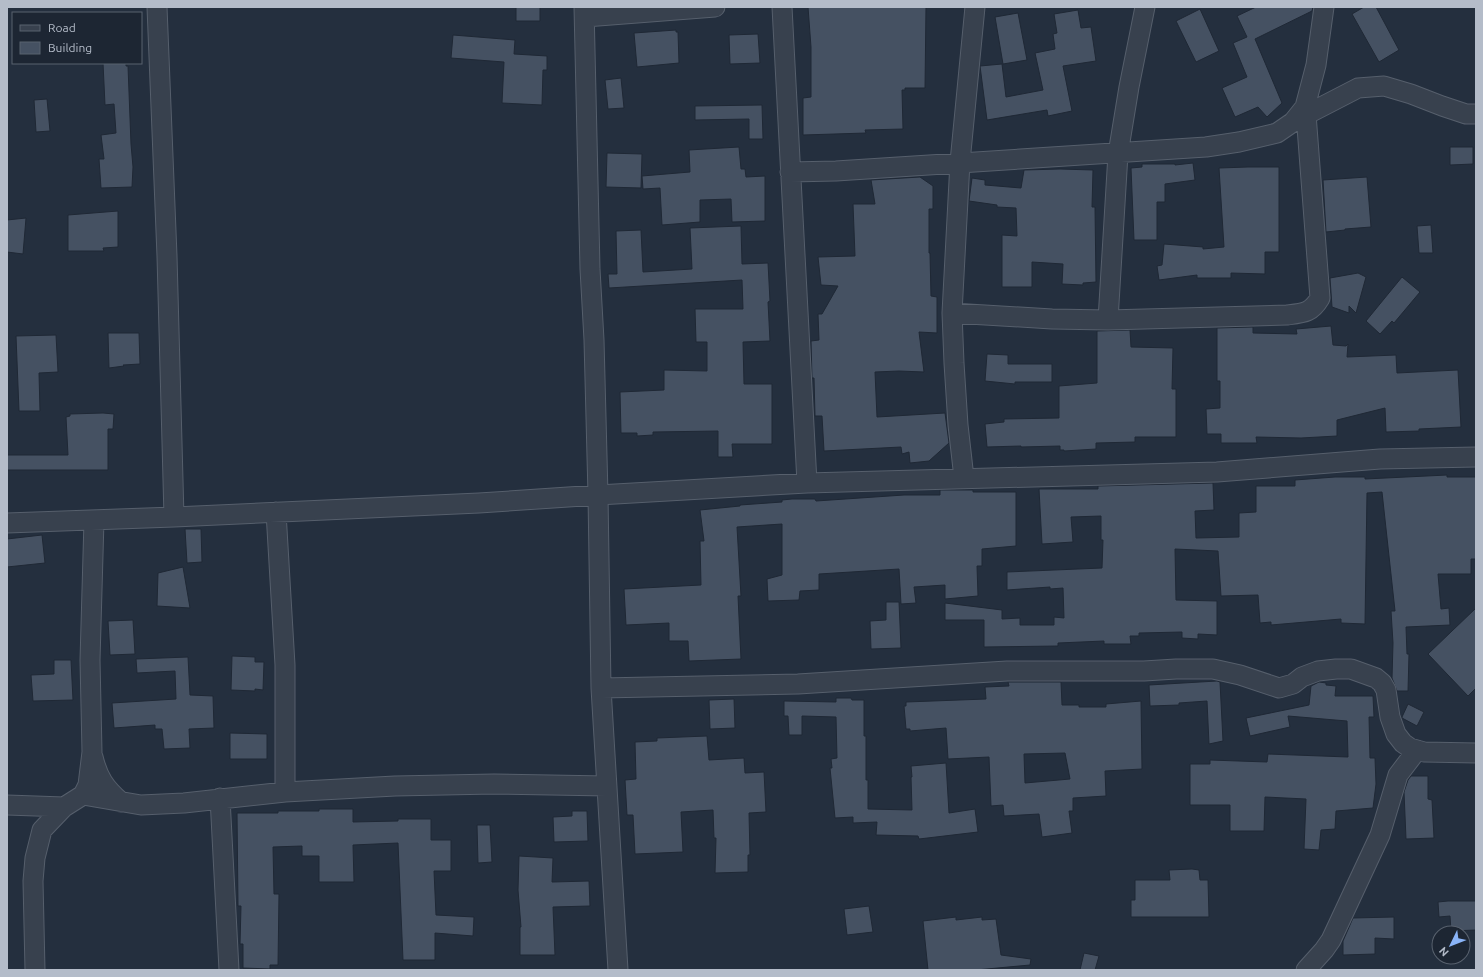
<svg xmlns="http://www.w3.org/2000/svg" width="1483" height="977" font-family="Ubuntu,sans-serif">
	<rect width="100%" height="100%" fill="#242f3e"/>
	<path fill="#455162" stroke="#1f2835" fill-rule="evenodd" d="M 516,7 L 540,7 L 540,21 L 516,21 Z
		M 808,7 L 926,7 L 925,88 L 905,88 L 905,90 L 902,90 L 903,129 L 865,130 L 866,133 L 803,135 L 803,98 L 811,97 L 811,47 Z
		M 1256,7 L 1313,7 L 1312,11 L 1255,39 L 1282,103 L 1267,117 L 1258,107 L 1235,117 L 1222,88 L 1247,77 L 1233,43 L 1247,37 L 1237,16 Z
		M 1364,7 L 1376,7 L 1399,50 L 1379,62 L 1352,14 Z
		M 1200,9 L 1219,51 L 1196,62 L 1176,21 Z
		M 1078,10 L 1081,28 L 1091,27 L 1096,61 L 1063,66 L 1072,111 L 1048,116 L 1047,110 L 987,120 L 980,66 L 1002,64 L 1006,97 L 1043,90 L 1035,53 L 1055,49 L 1053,34 L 1057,33 L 1054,14 Z
		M 1018,13 L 1027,60 L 1003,64 L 995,17 Z
		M 676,30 L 676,32 L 678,32 L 679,63 L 637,67 L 634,33 Z
		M 758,34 L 760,63 L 730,64 L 729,35 Z
		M 453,35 L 515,40 L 514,54 L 547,56 L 547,70 L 543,70 L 542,105 L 502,103 L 504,62 L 451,58 Z
		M 103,63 L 126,63 L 126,66 L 128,66 L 131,144 L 133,167 L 132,187 L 101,188 L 99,159 L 104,159 L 101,135 L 116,133 L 114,104 L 105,105 Z
		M 621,78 L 624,108 L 608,109 L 605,80 Z
		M 47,99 L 50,131 L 36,132 L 34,100 Z
		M 762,105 L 763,139 L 749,139 L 749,119 L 695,120 L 695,106 Z
		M 739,147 L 741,169 L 745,169 L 746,177 L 765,176 L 765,221 L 732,222 L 731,199 L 700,200 L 700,222 L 662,225 L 660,188 L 643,189 L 642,176 L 690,172 L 689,150 Z
		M 1450,147 L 1473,147 L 1473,164 L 1450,165 Z
		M 607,153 L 642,154 L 641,188 L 606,187 Z
		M 1193,163 L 1195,180 L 1165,184 L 1165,202 L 1157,202 L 1157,240 L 1134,240 L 1131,168 L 1142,167 L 1142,164 L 1175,164 L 1175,165 Z
		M 1248,167 L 1279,167 L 1279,252 L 1265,252 L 1265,274 L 1231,273 L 1231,278 L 1197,278 L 1197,275 L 1159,280 L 1157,266 L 1162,265 L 1164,244 L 1203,247 L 1203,249 L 1224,247 L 1219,168 Z
		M 1060,169 L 1093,170 L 1092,207 L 1095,207 L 1096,282 L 1083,283 L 1083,285 L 1062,284 L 1063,264 L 1032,262 L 1032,287 L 1002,287 L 1002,235 L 1017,236 L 1016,208 L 997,207 L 997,205 L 969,201 L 972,178 L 985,180 L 985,185 L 1021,188 L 1024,170 Z
		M 920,177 L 933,186 L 933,209 L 929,209 L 929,253 L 930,253 L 931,296 L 937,297 L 937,333 L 919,332 L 924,372 L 899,371 L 875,372 L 877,417 L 945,413 L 949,443 L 929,461 L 910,463 L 909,452 L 902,454 L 901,447 L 824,451 L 822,416 L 815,416 L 814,378 L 812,378 L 811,341 L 819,340 L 818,314 L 822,314 L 838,286 L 821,285 L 818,257 L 855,256 L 853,204 L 875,204 L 871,180 Z
		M 1367,177 L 1371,227 L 1345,229 L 1345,230 L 1326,232 L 1323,180 Z
		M 118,211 L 118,247 L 103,248 L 104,251 L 68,251 L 68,215 Z
		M 26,218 L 23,254 L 7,252 L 7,220 Z
		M 1431,225 L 1433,253 L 1419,253 L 1417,226 Z
		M 741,226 L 742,264 L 768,263 L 770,301 L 768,302 L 770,341 L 743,342 L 744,384 L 772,384 L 772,444 L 732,444 L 733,457 L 718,457 L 718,431 L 653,432 L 653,435 L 637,436 L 637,433 L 621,433 L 620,392 L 664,390 L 664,370 L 707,371 L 707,342 L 696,342 L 695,309 L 743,309 L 742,280 L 609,288 L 608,274 L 617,274 L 616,231 L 641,230 L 643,272 L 692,269 L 690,228 Z
		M 1358,273 L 1366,277 L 1356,313 L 1349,306 L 1349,313 L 1332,307 L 1330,278 Z
		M 1402,277 L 1420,292 L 1394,323 L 1392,321 L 1380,334 L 1366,321 Z
		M 1331,326 L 1333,345 L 1346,346 L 1348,344 L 1347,357 L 1396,355 L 1397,373 L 1458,370 L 1461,427 L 1419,429 L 1419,431 L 1386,432 L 1385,408 L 1337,420 L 1337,436 L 1301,438 L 1256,437 L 1257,443 L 1221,443 L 1221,434 L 1207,434 L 1206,409 L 1220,408 L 1220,381 L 1217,381 L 1217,328 L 1253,327 L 1253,333 L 1297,334 L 1296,329 Z
		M 1130,330 L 1131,347 L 1173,348 L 1172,389 L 1176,389 L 1176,437 L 1135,437 L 1135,442 L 1096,443 L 1096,449 L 1064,451 L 1064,450 L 1060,450 L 1060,446 L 1021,447 L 1021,446 L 987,447 L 985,424 L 1004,422 L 1004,419 L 1059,418 L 1059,386 L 1097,383 L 1097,331 Z
		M 108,333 L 139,333 L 140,364 L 123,365 L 124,366 L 109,368 Z
		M 56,335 L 58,372 L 39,373 L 40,411 L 19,411 L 16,336 Z
		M 987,354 L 1008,355 L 1008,364 L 1052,364 L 1052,382 L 1015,382 L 1015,384 L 985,381 Z
		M 103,413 L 114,414 L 113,429 L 108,429 L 108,470 L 7,470 L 7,455 L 68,455 L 66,417 L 70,416 L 70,414 Z
		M 1447,475 L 1447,477 L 1476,477 L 1476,559 L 1471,559 L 1471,574 L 1438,574 L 1441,609 L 1449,608 L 1450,625 L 1406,627 L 1407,654 L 1409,654 L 1408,691 L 1397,691 L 1392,678 L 1393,643 L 1391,611 L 1395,611 L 1382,492 L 1367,493 L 1365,624 L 1341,623 L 1341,619 L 1271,625 L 1271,622 L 1260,623 L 1258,595 L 1221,596 L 1218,551 L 1175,549 L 1176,600 L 1217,601 L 1217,635 L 1198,634 L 1198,639 L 1182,638 L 1182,632 L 1139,633 L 1139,636 L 1130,636 L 1131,644 L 1104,644 L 1104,641 L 1058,643 L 1058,646 L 984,647 L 984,620 L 945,620 L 945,603 L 1002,610 L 1002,619 L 1020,618 L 1020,625 L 1054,625 L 1054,617 L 1064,618 L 1063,588 L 1050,589 L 1050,587 L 1007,590 L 1007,572 L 1102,568 L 1103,540 L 1101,540 L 1101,516 L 1071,517 L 1073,542 L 1042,544 L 1039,489 L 1098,489 L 1098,486 L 1213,483 L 1214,510 L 1195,511 L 1196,538 L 1239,537 L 1239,513 L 1256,512 L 1256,486 L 1295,486 L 1295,480 L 1335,477 L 1365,477 L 1365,479 Z
		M 940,490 L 973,490 L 973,492 L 1016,492 L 1016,546 L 982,549 L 982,566 L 977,566 L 978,596 L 945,599 L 945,585 L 914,587 L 916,603 L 901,604 L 899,569 L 819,574 L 819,590 L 800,591 L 799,600 L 768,601 L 767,579 L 782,575 L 782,524 L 737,527 L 741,596 L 738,596 L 741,659 L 689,661 L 688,641 L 669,641 L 669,623 L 626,625 L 624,589 L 701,585 L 700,541 L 704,541 L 700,510 L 740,506 L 740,505 L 782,502 L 782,500 L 792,499 L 815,499 L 816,501 L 904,495 L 940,495 Z
		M 185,529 L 201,529 L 202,562 L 187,563 Z
		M 42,535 L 45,563 L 7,567 L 7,539 Z
		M 183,567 L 190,608 L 157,606 L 158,573 Z
		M 886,602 L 899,602 L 901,648 L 871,649 L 870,621 L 886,620 Z
		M 1476,608 L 1476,688 L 1468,696 L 1428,654 Z
		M 133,620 L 135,654 L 110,655 L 108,621 Z
		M 232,656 L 255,657 L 255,662 L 264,662 L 263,690 L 255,689 L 255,691 L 231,690 Z
		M 188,657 L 190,695 L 213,696 L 214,728 L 189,729 L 190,748 L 164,749 L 162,729 L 155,729 L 155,725 L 114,728 L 112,703 L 176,699 L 175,671 L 137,673 L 136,659 Z
		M 54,660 L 71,660 L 73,700 L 33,701 L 31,675 L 54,674 Z
		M 1217,681 L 1220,682 L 1223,741 L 1209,744 L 1207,701 L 1179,703 L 1179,705 L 1150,706 L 1149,685 Z
		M 1008,682 L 1061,682 L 1062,705 L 1079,705 L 1079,707 L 1106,707 L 1106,704 L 1141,701 L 1142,769 L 1105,771 L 1106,796 L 1073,798 L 1073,811 L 1069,811 L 1072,833 L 1042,837 L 1039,814 L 1004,816 L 1003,805 L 991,806 L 989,757 L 948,759 L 946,728 L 910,731 L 910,729 L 906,729 L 904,706 L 906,706 L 906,702 L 986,699 L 985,687 L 1009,686 ZM 1065,753 L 1070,779 L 1025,783 L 1024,754 Z
		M 1319,682 L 1326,683 L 1326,685 L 1336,686 L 1335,696 L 1373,696 L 1374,717 L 1369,717 L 1370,758 L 1375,758 L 1376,784 L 1373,808 L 1336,811 L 1335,829 L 1321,830 L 1319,850 L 1304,849 L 1306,799 L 1265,797 L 1264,831 L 1230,831 L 1230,805 L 1190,805 L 1190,764 L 1210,764 L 1210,760 L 1267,762 L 1268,754 L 1348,757 L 1347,721 L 1288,716 L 1290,727 L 1250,736 L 1246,718 L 1309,705 L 1311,686 Z
		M 836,698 L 851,698 L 852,700 L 864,700 L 864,736 L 866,736 L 866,780 L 868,780 L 868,809 L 912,810 L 911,777 L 912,777 L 911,766 L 946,763 L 949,813 L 975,809 L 978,832 L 919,839 L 918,836 L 876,835 L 877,822 L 853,823 L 853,817 L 835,818 L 830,768 L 832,768 L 831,759 L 837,758 L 836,717 L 802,716 L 802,735 L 789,735 L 788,716 L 784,716 L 784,701 L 836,702 Z
		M 734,699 L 735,728 L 710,729 L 709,700 Z
		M 1408,704 L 1424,712 L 1417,726 L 1402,718 L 1402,717 Z
		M 230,733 L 267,734 L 267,759 L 230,759 Z
		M 707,736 L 709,760 L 744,758 L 745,773 L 764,772 L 766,812 L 749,813 L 750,855 L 748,855 L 748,872 L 715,873 L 716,838 L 714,838 L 713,810 L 681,812 L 683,852 L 635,854 L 633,815 L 627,815 L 625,780 L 636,779 L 635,742 L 657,741 L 657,738 Z
		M 1411,776 L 1428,776 L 1428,799 L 1432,800 L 1434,838 L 1406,839 L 1404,792 L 1408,780 Z
		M 319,809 L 353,809 L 353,822 L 398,821 L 398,819 L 431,819 L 431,840 L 451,840 L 451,871 L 434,871 L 436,915 L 474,917 L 473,936 L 435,933 L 435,960 L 403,960 L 398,843 L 353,845 L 354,882 L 319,882 L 319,856 L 302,856 L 302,846 L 273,847 L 274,894 L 279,894 L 278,965 L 270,965 L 270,969 L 243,968 L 243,944 L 240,944 L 241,906 L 238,906 L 237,813 L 278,813 L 278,811 L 319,811 Z
		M 572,811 L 587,811 L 588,841 L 554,842 L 553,817 L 572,816 Z
		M 477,825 L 490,825 L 492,862 L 478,863 Z
		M 519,856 L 553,858 L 552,882 L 553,882 L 589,881 L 590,906 L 553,907 L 555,955 L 520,955 L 520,927 L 521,927 L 518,890 Z
		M 1192,869 L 1199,870 L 1200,880 L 1208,880 L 1209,917 L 1131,917 L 1131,900 L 1135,900 L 1135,880 L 1170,880 L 1169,870 Z
		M 1448,901 L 1476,901 L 1476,930 L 1451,931 L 1450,916 L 1439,917 L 1438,902 Z
		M 869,906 L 873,932 L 847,935 L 844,909 Z
		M 956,917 L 956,920 L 982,917 L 982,920 L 996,919 L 1001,955 L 1031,959 L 1030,965 L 976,970 L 928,970 L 923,921 Z
		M 1394,917 L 1394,939 L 1375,938 L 1375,954 L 1343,955 L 1343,941 L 1353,918 Z
		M 1084,953 L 1099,956 L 1095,970 L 1080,970 Z"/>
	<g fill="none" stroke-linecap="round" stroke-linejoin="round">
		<g stroke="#565f6c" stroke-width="21">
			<path id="minor" d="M 157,7 L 167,256 L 174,517
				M 584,7 L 590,269 L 594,340 L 598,495 L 601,688 L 618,970
				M 782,7 L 807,483
				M 585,17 L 715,7
				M 1296,120 L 1358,88 L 1384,86 L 1411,94 L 1442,106 L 1466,114 L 1476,114
				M 790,172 L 836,171 L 1206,147 L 1239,142 L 1277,133 L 1293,122 L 1305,107 L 1316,65 L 1324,7
				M 952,313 L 1052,319 L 1108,320 L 1287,315 C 1304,313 1311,313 1320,298 L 1306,114
				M 1108,320 L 1118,154 L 1129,87 L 1145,7
				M 964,478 L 958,425 L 954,363 L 952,313 L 960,162 L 975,7
				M 276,512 L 285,665 L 285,792
				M 7,523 L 174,517 L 479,503 L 598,495 L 807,483 L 1217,472 L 1380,459 L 1476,457
				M 601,688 L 798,684 L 1007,671 L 1144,671 L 1176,669 L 1213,669 L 1240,675 L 1279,688 L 1293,684 L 1302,677 L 1318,671 L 1336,669 L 1351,669 L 1376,678 L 1382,683 L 1386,690 L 1390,717 L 1396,734 L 1403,743 L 1410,748 L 1424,752 L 1476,753
				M 93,757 C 98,778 105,788 121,802
				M 83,795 L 141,805 L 184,803 L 285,792 L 395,786 L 494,784 L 607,786
				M 220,798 L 229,970
				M 7,805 L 64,807
				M 35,970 L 33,881 L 35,858 L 42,830 L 64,807 L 83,795 L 88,785 L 92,752 L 90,660 L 94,520
				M 1306,970 L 1324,950 L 1331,940 L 1380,835 L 1398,775 L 1417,750"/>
		</g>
		<use href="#minor" stroke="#38414e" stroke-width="19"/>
	</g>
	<rect width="1483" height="977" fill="none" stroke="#b4bcc9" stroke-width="16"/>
	<rect x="12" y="12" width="130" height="52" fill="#1d2633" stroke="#59626f"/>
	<rect x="20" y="25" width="20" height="6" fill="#38414e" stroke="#59626f"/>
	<text x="48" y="32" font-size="12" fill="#b4bcc9">Road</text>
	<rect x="20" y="42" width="20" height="12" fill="#455162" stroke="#59626f"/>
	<text x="48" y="52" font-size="12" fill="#b4bcc9">Building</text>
	<g transform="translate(1451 945) rotate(227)"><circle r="19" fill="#1d2633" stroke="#59626f"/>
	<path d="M0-3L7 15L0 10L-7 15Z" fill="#8ab4f8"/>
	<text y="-6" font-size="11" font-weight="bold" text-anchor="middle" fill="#b4bcc9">N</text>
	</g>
</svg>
